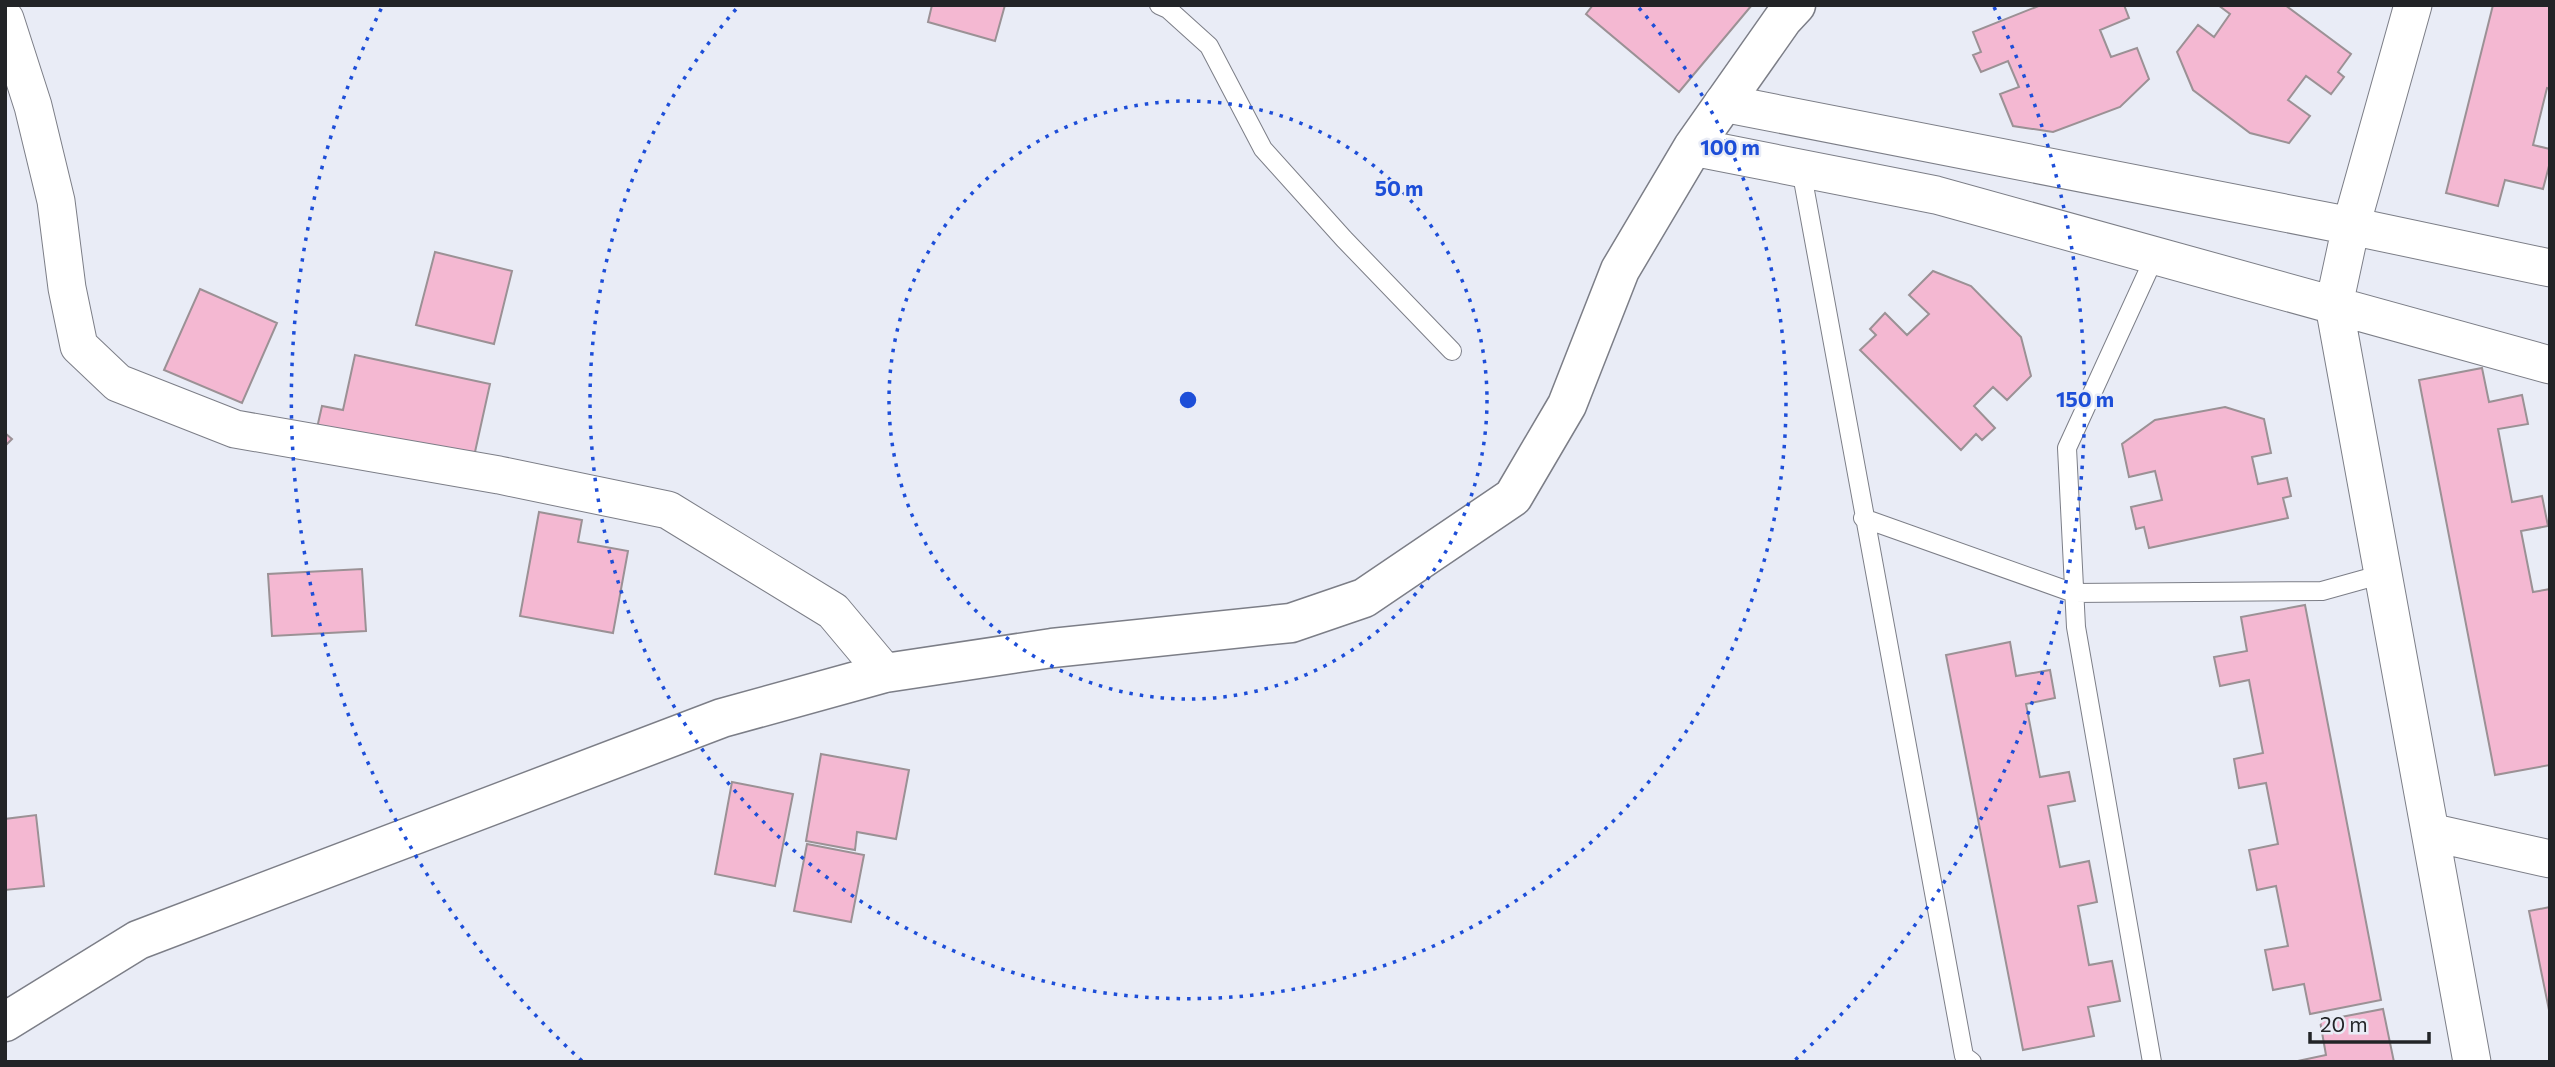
<svg xmlns="http://www.w3.org/2000/svg" width="2555" height="1067" font-family="Commissioner,sans-serif">
	<rect width="100%" height="100%" fill="#e9ecf6"/>
	<path fill="#f4b8d2" stroke="#9b9195" stroke-width="2" d="M 932,5 L 1005,5 L 995,41 L 928,22 Z
		M 1593,5 L 1752,5 L 1679,92 L 1586,14 Z
		M 2041,5 L 2124,5 L 2129,18 L 2100,30 L 2111,57 L 2137,48 L 2149,79 L 2120,107 L 2053,132 L 2013,126 L 2000,94 L 2019,87 L 2008,61 L 1981,72 L 1973,55 L 1981,52 L 1973,32 Z
		M 2218,5 L 2285,5 L 2351,54 L 2338,72 L 2344,77 L 2331,94 L 2306,76 L 2288,100 L 2310,116 L 2289,143 L 2250,133 L 2193,90 L 2177,52 L 2198,25 L 2214,37 L 2230,14 Z
		M 2493,5 L 2550,5 L 2550,89 L 2547,88 L 2533,145 L 2550,149 L 2550,162 L 2543,189 L 2505,180 L 2498,206 L 2446,193 Z
		M 435,252 L 512,271 L 494,344 L 416,325 Z
		M 1933,271 L 1971,286 L 2021,337 L 2031,376 L 2007,400 L 1993,387 L 1974,406 L 1995,428 L 1982,440 L 1976,434 L 1961,450 L 1860,350 L 1876,335 L 1870,329 L 1885,313 L 1907,335 L 1929,314 L 1909,295 Z
		M 200,289 L 277,323 L 242,403 L 164,370 Z
		M 355,355 L 490,384 L 473,461 L 317,428 L 322,406 L 343,410 Z
		M 2482,368 L 2489,402 L 2522,395 L 2528,424 L 2498,429 L 2512,502 L 2542,496 L 2548,526 L 2521,531 L 2533,592 L 2550,589 L 2550,765 L 2495,775 L 2419,380 Z
		M 2225,407 L 2264,419 L 2271,453 L 2252,457 L 2258,484 L 2287,478 L 2291,496 L 2283,498 L 2288,518 L 2149,548 L 2144,527 L 2136,529 L 2131,507 L 2162,500 L 2155,471 L 2129,477 L 2122,444 L 2155,420 Z
		M 5,433 L 12,439 L 5,446 Z
		M 539,512 L 582,520 L 578,542 L 628,551 L 613,633 L 520,616 Z
		M 362,569 L 366,631 L 272,636 L 268,574 Z
		M 2305,605 L 2381,1000 L 2310,1014 L 2304,984 L 2273,990 L 2265,950 L 2288,946 L 2276,886 L 2257,890 L 2249,850 L 2278,844 L 2266,783 L 2239,788 L 2234,759 L 2263,753 L 2249,680 L 2220,686 L 2214,657 L 2247,651 L 2241,617 Z
		M 2010,642 L 2016,676 L 2050,670 L 2055,698 L 2026,704 L 2040,777 L 2069,772 L 2075,801 L 2048,806 L 2060,867 L 2089,861 L 2097,902 L 2078,906 L 2089,965 L 2112,961 L 2120,1001 L 2088,1007 L 2094,1036 L 2023,1050 L 1946,655 Z
		M 821,754 L 909,770 L 896,839 L 857,832 L 855,850 L 806,841 Z
		M 732,782 L 793,794 L 775,886 L 715,874 Z
		M 36,815 L 44,886 L 5,890 L 5,819 Z
		M 807,844 L 864,855 L 851,922 L 794,911 Z
		M 2550,907 L 2550,1015 L 2529,911 Z
		M 2383,1009 L 2394,1062 L 2293,1062 L 2326,1055 L 2320,1021 Z"/>
	<g fill="none" stroke-linecap="round" stroke-linejoin="round">
		<g stroke="#7c7e87" stroke-width="20">
			<path id="service" d="M 1159,5 L 1168,9 L 1209,46 L 1263,149 L 1344,239 L 1452,351
				M 1801,169 L 1964,1056 L 1972,1062
				M 1863,518 L 2074,593 L 2322,591 L 2383,574
				M 2152,1062 L 2076,627 L 2067,448 L 2155,256"/>
		</g>
		<g stroke="#7c7e87" stroke-width="39">
			<path id="minor" d="M 2413,5 L 2351,226 L 2334,305 L 2472,1062
				M 5,19 L 33,106 L 56,201 L 67,288 L 79,346 L 118,383 L 235,429 L 499,475 L 668,510 L 833,611 L 885,673
				M 1723,103 L 2351,226 L 2550,268
				M 1693,147 L 1936,195 L 2550,365
				M 2430,832 L 2550,859"/>
		</g>
		<g stroke="#7c7e87" stroke-width="41">
			<path id="secondary" d="M 5,1022 L 138,940 L 722,718 L 885,673 L 1052,648 L 1291,623 L 1364,598 L 1513,497 L 1567,405 L 1620,270 L 1693,147 L 1783,19 L 1796,5"/>
		</g>
		<use href="#service" stroke="#fff" stroke-width="18"/>
		<use href="#minor" stroke="#fff" stroke-width="37"/>
		<use href="#secondary" stroke="#fff" stroke-width="38"/>
	</g>
	<g fill="none" stroke="#1d4ed8" stroke-width="3.5" stroke-dasharray="3.5 7">
		<circle cx="1188" cy="400" r="299"/>
		<path d="M1639 8A598 598 0 1 1 737 8"/>
		<path d="M582 1061A897 897 0 0 1 382 7M1994 7A897 897 0 0 1 1794 1061"/>
	</g>
	<circle cx="1188" cy="400" r="10" fill="#1d4ed8" stroke="#e9ecf6" stroke-width="3.5"/>
	<g font-size="21" text-anchor="middle" font-weight="bold" fill="#1d4ed8" stroke="#e9ecf6" stroke-width="5" stroke-linejoin="round" paint-order="stroke">
		<text x="1730" y="155">100 m</text>
		<text x="1399" y="196">50 m</text>
		<text x="2085" y="407">150 m</text>
	</g>
	<rect width="2555" height="1067" fill="none" stroke="#222427" stroke-width="14"/>
	<path d="M2310 1032v10h119v-10" fill="none" stroke="#222427" stroke-width="3.5"/>
	<text x="2320" y="1032" font-size="21" fill="#222427" stroke="#e9ecf6" stroke-width="5" paint-order="stroke">20 m</text>
</svg>
